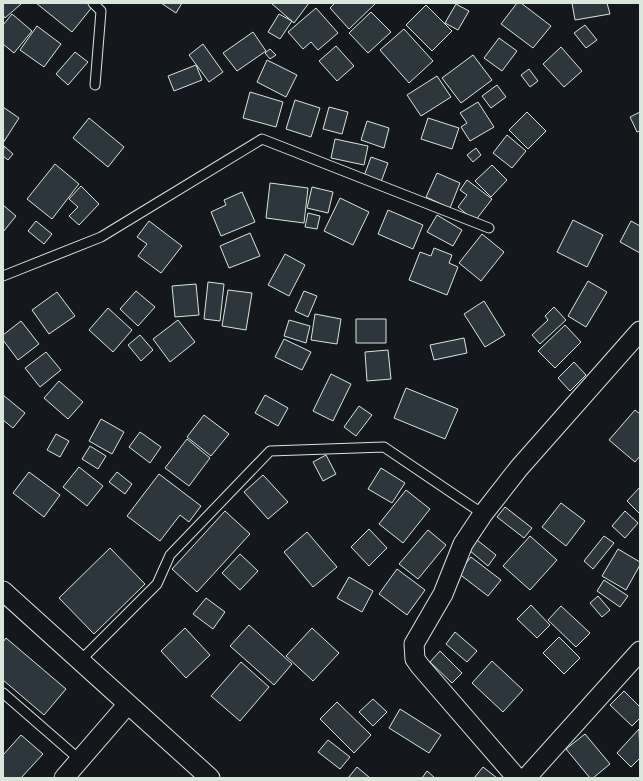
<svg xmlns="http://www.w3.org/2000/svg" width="643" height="781" font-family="'Source Sans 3',sans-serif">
	<rect width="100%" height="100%" fill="#14181c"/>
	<path fill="#2c363c" stroke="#d8e6dc" d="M 3,3 L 20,3 L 21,4 L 5,18 L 3,15 Z
		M 36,3 L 88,3 L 93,6 L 72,32 Z
		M 161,3 L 182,3 L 176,13 Z
		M 271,3 L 309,3 L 294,23 Z
		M 335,3 L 376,3 L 349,29 L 330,8 Z
		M 517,3 L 521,3 L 551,26 L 533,48 L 501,24 Z
		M 572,3 L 607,3 L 610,14 L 575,20 Z
		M 456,4 L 469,11 L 458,30 L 445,23 Z
		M 426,5 L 452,31 L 432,51 L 406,25 Z
		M 316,8 L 338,33 L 318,50 L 311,42 L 303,49 L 288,32 Z
		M 371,12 L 391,32 L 368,53 L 349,33 Z
		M 12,14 L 32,31 L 14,53 L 3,44 L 3,25 Z
		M 279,14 L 292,21 L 280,39 L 268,32 Z
		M 585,25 L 597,40 L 586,48 L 574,33 Z
		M 37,26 L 61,44 L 44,67 L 20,50 Z
		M 404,29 L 433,61 L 409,83 L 380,50 Z
		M 253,32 L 266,51 L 237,71 L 223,53 Z
		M 499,38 L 517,51 L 502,71 L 484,58 Z
		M 203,44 L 223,72 L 209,82 L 189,55 Z
		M 336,46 L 354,66 L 337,81 L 319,61 Z
		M 561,47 L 582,71 L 564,87 L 543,64 Z
		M 270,49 L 276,55 L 270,59 L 265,53 Z
		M 75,52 L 88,62 L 68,85 L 56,74 Z
		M 473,55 L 492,80 L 461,103 L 442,78 Z
		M 267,60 L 297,75 L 286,97 L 257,82 Z
		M 196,65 L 202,80 L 174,91 L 168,76 Z
		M 529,69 L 538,81 L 530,87 L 521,75 Z
		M 437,76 L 451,97 L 421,116 L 407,95 Z
		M 497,85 L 506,97 L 491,108 L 482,96 Z
		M 250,92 L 283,102 L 276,127 L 243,118 Z
		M 295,100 L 320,108 L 311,137 L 286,129 Z
		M 478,102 L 494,127 L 470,141 L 461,127 L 467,123 L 460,113 Z
		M 3,107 L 19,118 L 3,143 Z
		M 329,107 L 348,112 L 342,134 L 323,129 Z
		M 527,112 L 546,131 L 528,149 L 509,130 Z
		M 640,112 L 640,131 L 637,132 L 630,117 Z
		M 89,118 L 124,147 L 108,167 L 73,138 Z
		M 428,118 L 459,128 L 452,149 L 421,139 Z
		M 367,121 L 389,128 L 384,148 L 361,140 Z
		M 507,135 L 526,151 L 512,168 L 493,153 Z
		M 335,139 L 368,146 L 364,165 L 331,158 Z
		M 4,146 L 13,154 L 8,160 L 3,156 Z
		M 476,148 L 481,155 L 473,162 L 467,155 Z
		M 371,157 L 388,163 L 381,182 L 364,176 Z
		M 55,164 L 79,184 L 52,219 L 27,199 Z
		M 492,165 L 507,180 L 491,197 L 475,181 Z
		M 437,173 L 460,183 L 450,208 L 426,197 Z
		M 467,180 L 492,199 L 475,221 L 458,207 L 467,195 L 460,190 Z
		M 270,183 L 308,188 L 304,223 L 266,218 Z
		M 81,186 L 99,204 L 79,225 L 69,216 L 78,207 L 69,199 Z
		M 312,187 L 333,192 L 328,213 L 307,208 Z
		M 242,192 L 255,222 L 221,236 L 211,212 L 226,205 L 224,200 Z
		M 340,198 L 369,212 L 353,245 L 324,231 Z
		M 3,205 L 16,216 L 3,232 Z
		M 388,210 L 423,225 L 413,249 L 378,234 Z
		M 308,213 L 320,216 L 317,229 L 305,227 Z
		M 437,215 L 462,230 L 453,246 L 427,232 Z
		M 573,220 L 603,235 L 587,267 L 557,252 Z
		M 36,221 L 52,234 L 44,244 L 28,231 Z
		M 149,221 L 182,246 L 161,273 L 138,256 L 147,244 L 137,237 Z
		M 631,221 L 640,226 L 640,253 L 620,242 Z
		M 250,233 L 260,256 L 229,268 L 220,246 Z
		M 482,234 L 504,252 L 481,281 L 459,263 Z
		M 434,248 L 452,255 L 449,263 L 458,267 L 447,295 L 409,280 L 420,252 L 431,256 Z
		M 285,254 L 305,265 L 289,296 L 268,285 Z
		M 588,281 L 607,292 L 586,327 L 568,316 Z
		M 208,282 L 224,284 L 220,321 L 204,319 Z
		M 196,284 L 199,315 L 175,317 L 172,286 Z
		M 228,290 L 252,293 L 246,330 L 222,326 Z
		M 136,291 L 155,307 L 138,326 L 120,309 Z
		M 304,291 L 317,296 L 308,317 L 295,311 Z
		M 57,292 L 75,316 L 49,334 L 32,310 Z
		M 484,301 L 505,335 L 485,347 L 464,314 Z
		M 554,307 L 566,320 L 540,344 L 532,335 L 548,320 L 545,316 Z
		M 108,308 L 132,330 L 113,352 L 89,330 Z
		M 315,314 L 341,319 L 337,344 L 311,340 Z
		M 356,319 L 386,319 L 386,343 L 356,343 Z
		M 178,320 L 195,342 L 170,362 L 153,339 Z
		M 289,320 L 310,326 L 306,343 L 284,336 Z
		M 21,321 L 39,344 L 18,360 L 3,340 L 3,335 Z
		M 565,325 L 581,342 L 555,368 L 538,351 Z
		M 140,335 L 153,350 L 141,361 L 128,345 Z
		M 464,338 L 467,353 L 434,360 L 430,345 Z
		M 284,339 L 311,352 L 302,370 L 275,357 Z
		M 388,350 L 391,379 L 367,381 L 365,352 Z
		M 46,352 L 61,370 L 40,387 L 25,368 Z
		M 574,362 L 586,375 L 570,391 L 558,378 Z
		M 331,374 L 351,384 L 333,421 L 313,411 Z
		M 59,381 L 83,402 L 68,419 L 44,398 Z
		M 406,388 L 458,409 L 445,439 L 394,418 Z
		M 3,395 L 25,413 L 13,428 L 3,420 Z
		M 265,395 L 288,408 L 278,426 L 255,413 Z
		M 359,406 L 372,415 L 356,436 L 344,427 Z
		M 635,410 L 640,414 L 640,456 L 635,462 L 609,440 Z
		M 204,415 L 229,434 L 211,456 L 187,437 Z
		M 101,419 L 124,432 L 112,454 L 89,441 Z
		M 140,432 L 161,447 L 150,463 L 129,447 Z
		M 56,434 L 69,441 L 60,457 L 47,450 Z
		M 187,439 L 210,458 L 189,486 L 165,468 Z
		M 90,446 L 106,456 L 98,469 L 82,459 Z
		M 326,455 L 336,474 L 323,481 L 313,462 Z
		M 79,467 L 103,486 L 87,506 L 63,487 Z
		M 381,468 L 405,483 L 392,503 L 368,489 Z
		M 29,472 L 60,495 L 44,517 L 13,493 Z
		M 117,472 L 132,484 L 125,494 L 109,482 Z
		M 159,474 L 201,506 L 189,522 L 180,515 L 160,541 L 127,516 Z
		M 263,475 L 288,502 L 268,519 L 244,492 Z
		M 640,487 L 640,514 L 627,501 Z
		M 406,490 L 430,509 L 403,543 L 379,524 Z
		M 561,503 L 585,521 L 566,546 L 542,527 Z
		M 505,507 L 532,528 L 524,538 L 497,517 Z
		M 225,511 L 250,534 L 197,592 L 172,569 Z
		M 625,511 L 638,523 L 625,538 L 612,526 Z
		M 369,529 L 387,548 L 369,566 L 351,547 Z
		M 428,530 L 446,545 L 418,579 L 399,564 Z
		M 307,532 L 337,567 L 313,587 L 284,552 Z
		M 530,536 L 557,560 L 530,590 L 503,566 Z
		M 604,536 L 614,543 L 593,569 L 584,561 Z
		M 477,540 L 496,555 L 488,566 L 469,550 Z
		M 110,548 L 145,584 L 94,634 L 59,598 Z
		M 618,549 L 640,562 L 640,565 L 626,590 L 602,576 Z
		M 240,554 L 258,571 L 240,590 L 222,573 Z
		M 471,557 L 501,580 L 488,596 L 458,573 Z
		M 397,569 L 425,590 L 407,615 L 379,594 Z
		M 349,577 L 373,591 L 362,612 L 337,598 Z
		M 604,580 L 628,596 L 620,607 L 597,591 Z
		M 598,596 L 610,610 L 602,617 L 590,603 Z
		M 206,598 L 225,612 L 213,629 L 193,614 Z
		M 531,605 L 550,625 L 537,638 L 517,619 Z
		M 561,606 L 590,633 L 576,647 L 548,620 Z
		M 249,625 L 292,664 L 274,685 L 230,646 Z
		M 185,628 L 210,655 L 186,678 L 161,651 Z
		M 312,628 L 339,653 L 313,681 L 286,656 Z
		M 455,632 L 477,651 L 467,662 L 446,644 Z
		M 559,637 L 580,658 L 564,674 L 543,653 Z
		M 6,638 L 66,689 L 44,715 L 3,680 L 3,642 Z
		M 440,651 L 462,673 L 452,683 L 430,662 Z
		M 492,661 L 523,690 L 503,712 L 472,683 Z
		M 241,662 L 269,687 L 240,721 L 211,696 Z
		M 624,691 L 640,707 L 640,718 L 632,726 L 610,705 Z
		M 373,699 L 387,712 L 373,726 L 359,712 Z
		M 337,702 L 371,735 L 354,753 L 320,719 Z
		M 400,709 L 441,735 L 429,753 L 389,728 Z
		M 639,729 L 640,758 L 631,767 L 617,753 Z
		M 585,734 L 610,764 L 593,778 L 590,778 L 566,749 Z
		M 21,735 L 43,754 L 21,778 L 3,778 L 3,755 Z
		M 328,740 L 350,757 L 340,769 L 318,752 Z
		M 357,767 L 370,778 L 348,778 Z
		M 483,767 L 497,778 L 474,778 Z
		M 427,771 L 435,778 L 422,778 Z"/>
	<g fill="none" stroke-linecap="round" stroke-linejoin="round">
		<g stroke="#d8e6dc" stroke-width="11">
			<path id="service" d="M 93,3 L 101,11 L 95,85
				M 3,276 L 101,237 L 262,139 L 489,228
				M 80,661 L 157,584 L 170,555 L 270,451 L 384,447 L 483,514
				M 3,693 L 80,760"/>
		</g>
		<g stroke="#d8e6dc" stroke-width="21">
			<path id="minor" d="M 3,591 L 210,778
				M 64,778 L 128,704
				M 517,778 L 420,666 L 415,659 L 414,644 L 443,594 L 463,544 L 483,514 L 519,468 L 640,331
				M 526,778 L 640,651"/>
		</g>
		<use href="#service" stroke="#14181c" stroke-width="9"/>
		<use href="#minor" stroke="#14181c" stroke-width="19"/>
	</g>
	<rect width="643" height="781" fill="none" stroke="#d8e6dc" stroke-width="8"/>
</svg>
